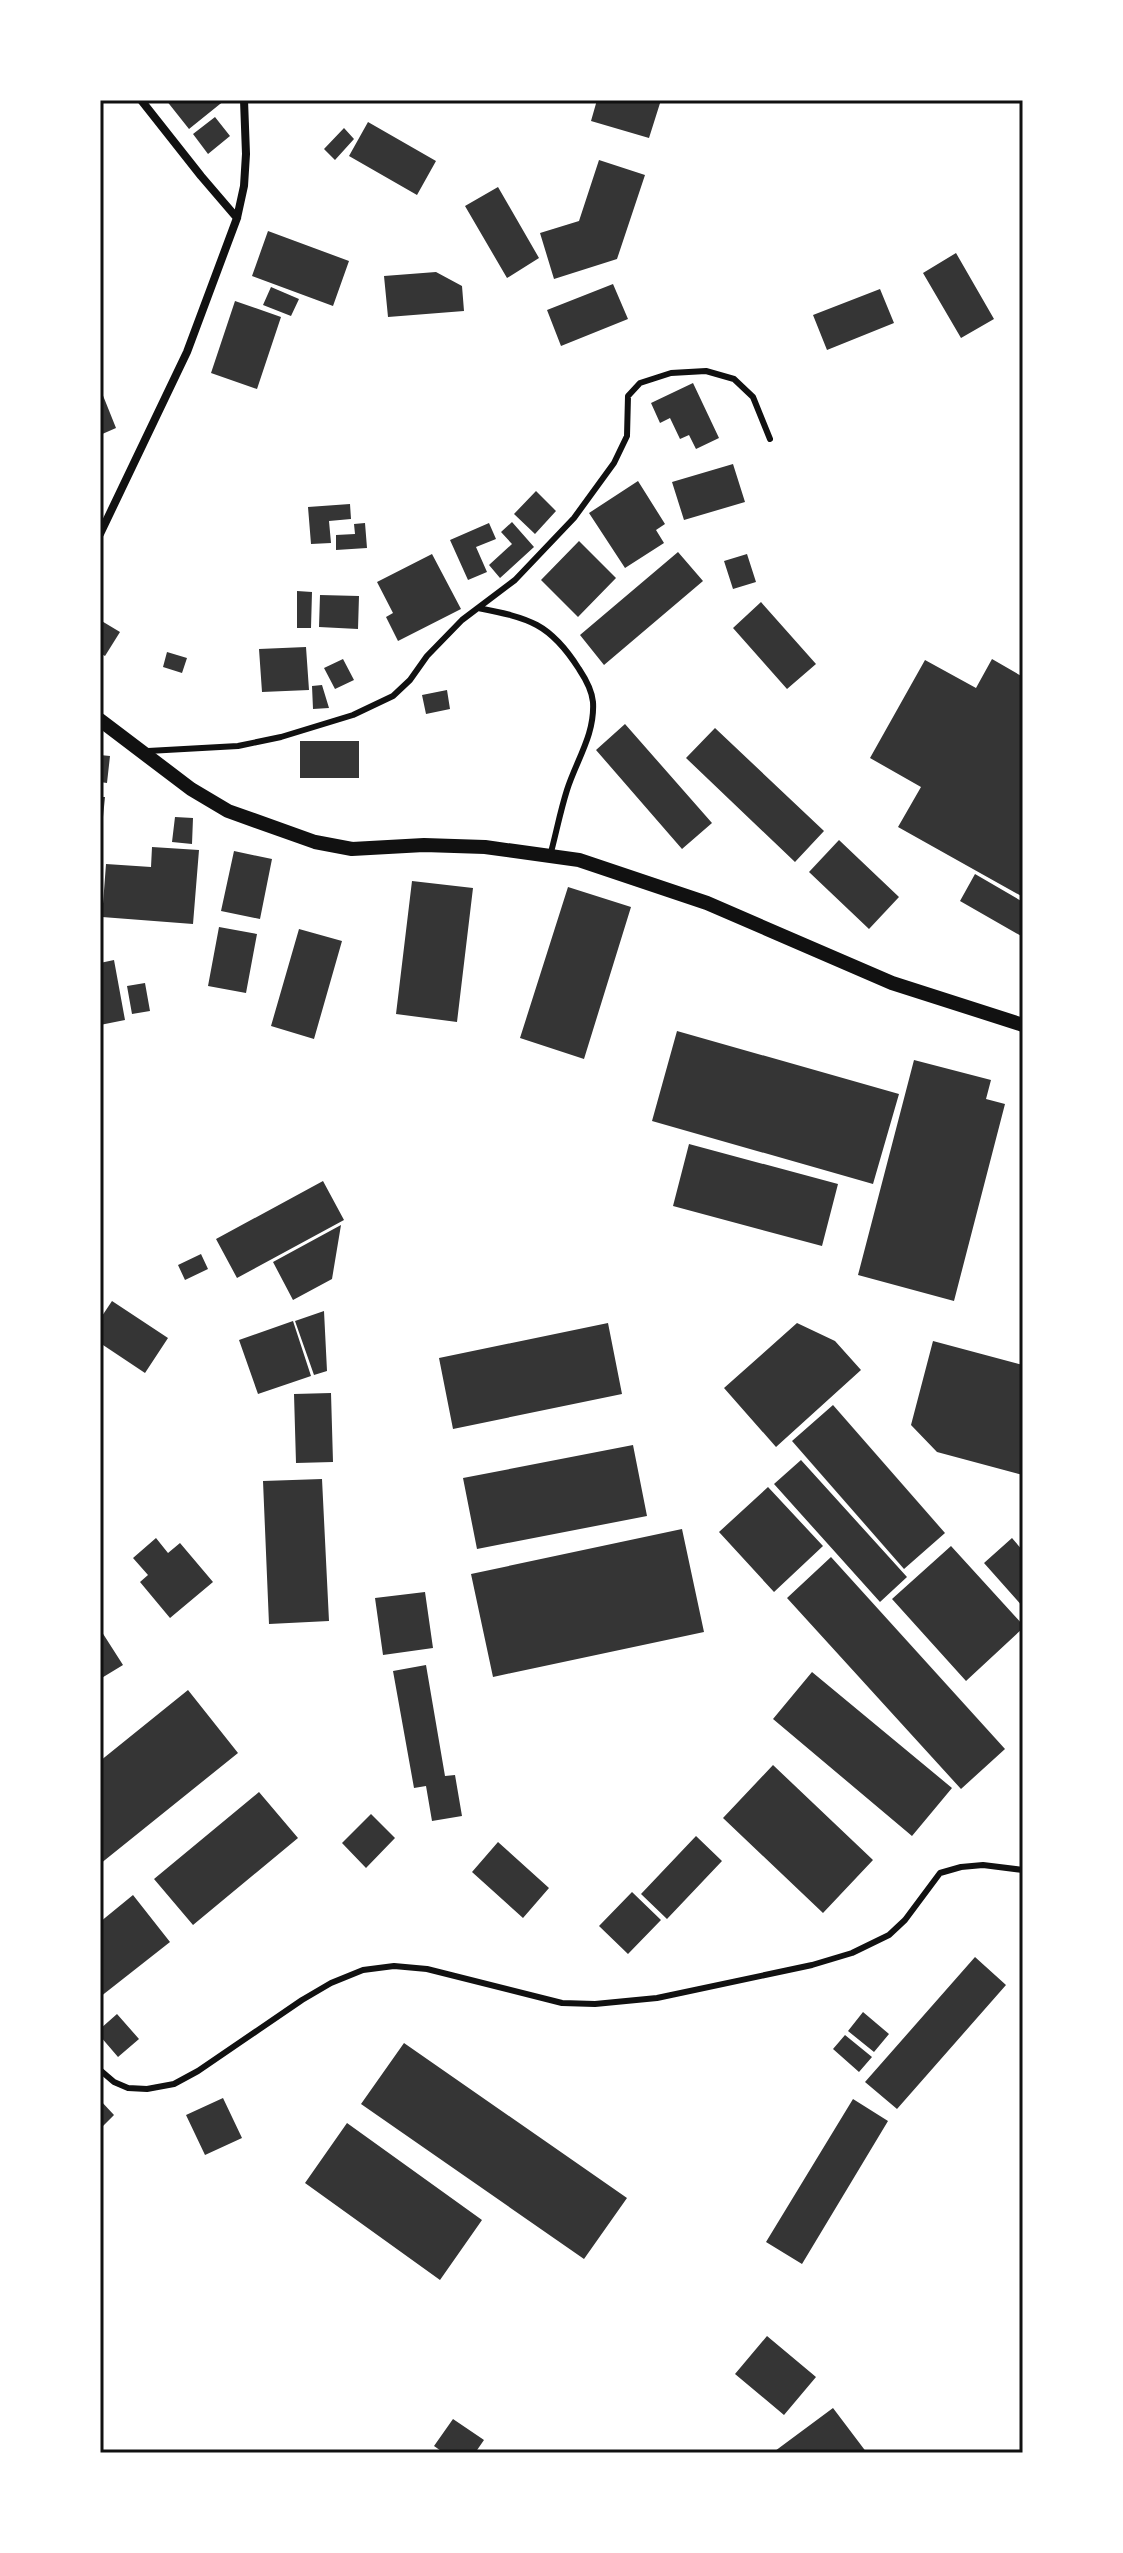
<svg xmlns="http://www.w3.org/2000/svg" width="1123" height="2553" font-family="'Fira Sans',sans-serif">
	<rect width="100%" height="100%" fill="#fff"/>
	<path fill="#353535" d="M 166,100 L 225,100 L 189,129 Z
		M 597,100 L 661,100 L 649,138 L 591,121 Z
		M 215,117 L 230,136 L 208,154 L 193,134 Z
		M 368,122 L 436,161 L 417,195 L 349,156 Z
		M 344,128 L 354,139 L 335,160 L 324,149 Z
		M 599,160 L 645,175 L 617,259 L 554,279 L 540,233 L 579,221 Z
		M 498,187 L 539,258 L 507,278 L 465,206 Z
		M 268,231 L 349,261 L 333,306 L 252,276 Z
		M 956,253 L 994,319 L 961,338 L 923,273 Z
		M 436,272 L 462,286 L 464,311 L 388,317 L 384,276 Z
		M 613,284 L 628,319 L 561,346 L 547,310 Z
		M 271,287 L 299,299 L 291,316 L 263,305 Z
		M 880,289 L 894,323 L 827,350 L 813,315 Z
		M 235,301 L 281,317 L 257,389 L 211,373 Z
		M 693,383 L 719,438 L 696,449 L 689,435 L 680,439 L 670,418 L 660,423 L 651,403 Z
		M 100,388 L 116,428 L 100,435 Z
		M 733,464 L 745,502 L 684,520 L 672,482 Z
		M 638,481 L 665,524 L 656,530 L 664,543 L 625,568 L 589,513 Z
		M 536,491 L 556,511 L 535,534 L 514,514 Z
		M 350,504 L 351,519 L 329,521 L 331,543 L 311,544 L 308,507 Z
		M 512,522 L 534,547 L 500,578 L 489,565 L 512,544 L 501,532 Z
		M 365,523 L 367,548 L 336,550 L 336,535 L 355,534 L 354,524 Z
		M 489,523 L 496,539 L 476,547 L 487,572 L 468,580 L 450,540 Z
		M 579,541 L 616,578 L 578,617 L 541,580 Z
		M 678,552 L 703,581 L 604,665 L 580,635 Z
		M 432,554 L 461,609 L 398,641 L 386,617 L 393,613 L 377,582 Z
		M 747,554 L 756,582 L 733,589 L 724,561 Z
		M 297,591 L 312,592 L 311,628 L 297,628 Z
		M 320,595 L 359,596 L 358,629 L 319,627 Z
		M 761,602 L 816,664 L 787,689 L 733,628 Z
		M 100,620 L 120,632 L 105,656 L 100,653 Z
		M 306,647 L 309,690 L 262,692 L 259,649 Z
		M 167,652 L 187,658 L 182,673 L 163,667 Z
		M 343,659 L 354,680 L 335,689 L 324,668 Z
		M 992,659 L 1023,677 L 1023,897 L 898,827 L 921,787 L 870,758 L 925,660 L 976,688 Z
		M 322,685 L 329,708 L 313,709 L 312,686 Z
		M 447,690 L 450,709 L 426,714 L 422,695 Z
		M 625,724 L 712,823 L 682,849 L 596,750 Z
		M 715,728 L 824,831 L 795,862 L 686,758 Z
		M 300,741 L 359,741 L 359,778 L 300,778 Z
		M 100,755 L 110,756 L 107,783 L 100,782 Z
		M 100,797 L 105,797 L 102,827 L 100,827 Z
		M 175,817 L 193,818 L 192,844 L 172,842 Z
		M 839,840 L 899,897 L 869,929 L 809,872 Z
		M 152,847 L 199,850 L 193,924 L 102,917 L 106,864 L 151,867 Z
		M 234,851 L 272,859 L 260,919 L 221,911 Z
		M 975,874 L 1023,902 L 1023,937 L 960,901 Z
		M 412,881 L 473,888 L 457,1022 L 396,1014 Z
		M 568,887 L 631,907 L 584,1059 L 520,1038 Z
		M 219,927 L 257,934 L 246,993 L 208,986 Z
		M 299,929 L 342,941 L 314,1039 L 271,1026 Z
		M 114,960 L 125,1020 L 100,1025 L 100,963 Z
		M 145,983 L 150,1011 L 132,1014 L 127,986 Z
		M 677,1031 L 899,1094 L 873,1184 L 652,1121 Z
		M 914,1060 L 991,1080 L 986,1099 L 1005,1104 L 954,1301 L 858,1275 Z
		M 689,1144 L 838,1184 L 822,1246 L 673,1206 Z
		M 323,1181 L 344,1220 L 237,1278 L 216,1239 Z
		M 341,1225 L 332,1279 L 293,1300 L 273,1262 Z
		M 201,1254 L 208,1269 L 185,1280 L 178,1265 Z
		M 112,1301 L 168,1338 L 145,1373 L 100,1343 L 100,1319 Z
		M 324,1311 L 327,1371 L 314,1375 L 295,1321 Z
		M 293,1321 L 311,1376 L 258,1394 L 239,1340 Z
		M 608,1323 L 622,1394 L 453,1429 L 439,1358 Z
		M 797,1323 L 835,1341 L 861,1370 L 776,1447 L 724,1388 Z
		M 933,1341 L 1023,1365 L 1023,1475 L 937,1452 L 911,1425 Z
		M 331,1393 L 333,1462 L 296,1463 L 294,1394 Z
		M 833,1405 L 945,1533 L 904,1569 L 792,1441 Z
		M 633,1445 L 647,1516 L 477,1549 L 463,1478 Z
		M 801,1460 L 907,1577 L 880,1602 L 774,1484 Z
		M 322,1479 L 329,1621 L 269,1624 L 263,1481 Z
		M 768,1487 L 823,1546 L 774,1592 L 719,1532 Z
		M 682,1529 L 704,1632 L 493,1677 L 471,1574 Z
		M 156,1538 L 168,1553 L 180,1543 L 213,1582 L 170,1618 L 140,1582 L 148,1575 L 133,1558 Z
		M 1012,1538 L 1023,1551 L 1023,1607 L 984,1563 Z
		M 951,1546 L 1023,1625 L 1023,1628 L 966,1681 L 892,1599 Z
		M 831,1557 L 1005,1749 L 961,1789 L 787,1598 Z
		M 425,1592 L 433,1648 L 383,1655 L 375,1598 Z
		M 100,1629 L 123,1665 L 100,1679 Z
		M 426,1665 L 445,1776 L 455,1775 L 462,1816 L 432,1821 L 426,1786 L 414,1788 L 393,1671 Z
		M 812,1672 L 952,1788 L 912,1836 L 773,1719 Z
		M 188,1690 L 238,1753 L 100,1864 L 100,1761 Z
		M 773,1765 L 873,1860 L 823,1913 L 723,1818 Z
		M 259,1792 L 298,1838 L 193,1925 L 154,1879 Z
		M 371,1814 L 395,1838 L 366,1868 L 342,1843 Z
		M 696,1836 L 722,1861 L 667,1919 L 641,1894 Z
		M 498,1842 L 549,1888 L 523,1918 L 472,1872 Z
		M 632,1892 L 661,1920 L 628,1954 L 599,1926 Z
		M 133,1895 L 170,1942 L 100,1997 L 100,1922 Z
		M 975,1957 L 1006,1985 L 897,2109 L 865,2082 Z
		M 863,2012 L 889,2034 L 874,2052 L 848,2031 Z
		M 117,2014 L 139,2039 L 118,2057 L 100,2036 L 100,2029 Z
		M 845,2035 L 872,2057 L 859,2072 L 833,2049 Z
		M 404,2043 L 627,2198 L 584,2259 L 361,2104 Z
		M 223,2098 L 242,2138 L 205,2155 L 186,2115 Z
		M 853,2099 L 888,2121 L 802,2264 L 766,2242 Z
		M 100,2100 L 114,2115 L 100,2129 Z
		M 347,2123 L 482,2220 L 440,2280 L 305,2183 Z
		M 767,2336 L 816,2377 L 784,2415 L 735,2374 Z
		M 833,2408 L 867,2453 L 777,2453 L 775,2451 Z
		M 453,2419 L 484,2440 L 475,2453 L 444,2453 L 434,2446 Z"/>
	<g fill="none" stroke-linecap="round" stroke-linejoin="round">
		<path stroke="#111" stroke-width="6" d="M 478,608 C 529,618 550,623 579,669 C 585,678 592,691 593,702 C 595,735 576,761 567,790 C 560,812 556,834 550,856
			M 148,751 L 238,746 L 281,737 L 353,715 L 393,696 L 410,680 L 427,656 L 462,620 L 515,580 L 574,518 L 614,463 L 627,436 L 628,396 L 640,383 L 671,373 L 706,371 L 734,379 L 753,397 L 770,439
			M 100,2070 L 114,2082 L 128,2088 L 147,2089 L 174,2084 L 198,2071 L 302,2000 L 331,1983 L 363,1970 L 394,1966 L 427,1969 L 562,2003 L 595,2004 L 657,1998 L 812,1965 L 852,1953 L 889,1935 L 905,1920 L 940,1873 L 961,1867 L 983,1865 L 1023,1870"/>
		<path stroke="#111" stroke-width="8" d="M 141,100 L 201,176 L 237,218
			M 100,534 L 187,352 L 237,218 L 244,186 L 246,154 L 244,100"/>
		<path stroke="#111" stroke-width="14" d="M 100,720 L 191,789 L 228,811 L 315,842 L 352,849 L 424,845 L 485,847 L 579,860 L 707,903 L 892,983 L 1023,1025"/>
	</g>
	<rect width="1123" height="2553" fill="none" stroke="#ffffff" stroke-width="204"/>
	<rect x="102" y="102" width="919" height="2349" fill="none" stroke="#111" stroke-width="3"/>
</svg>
